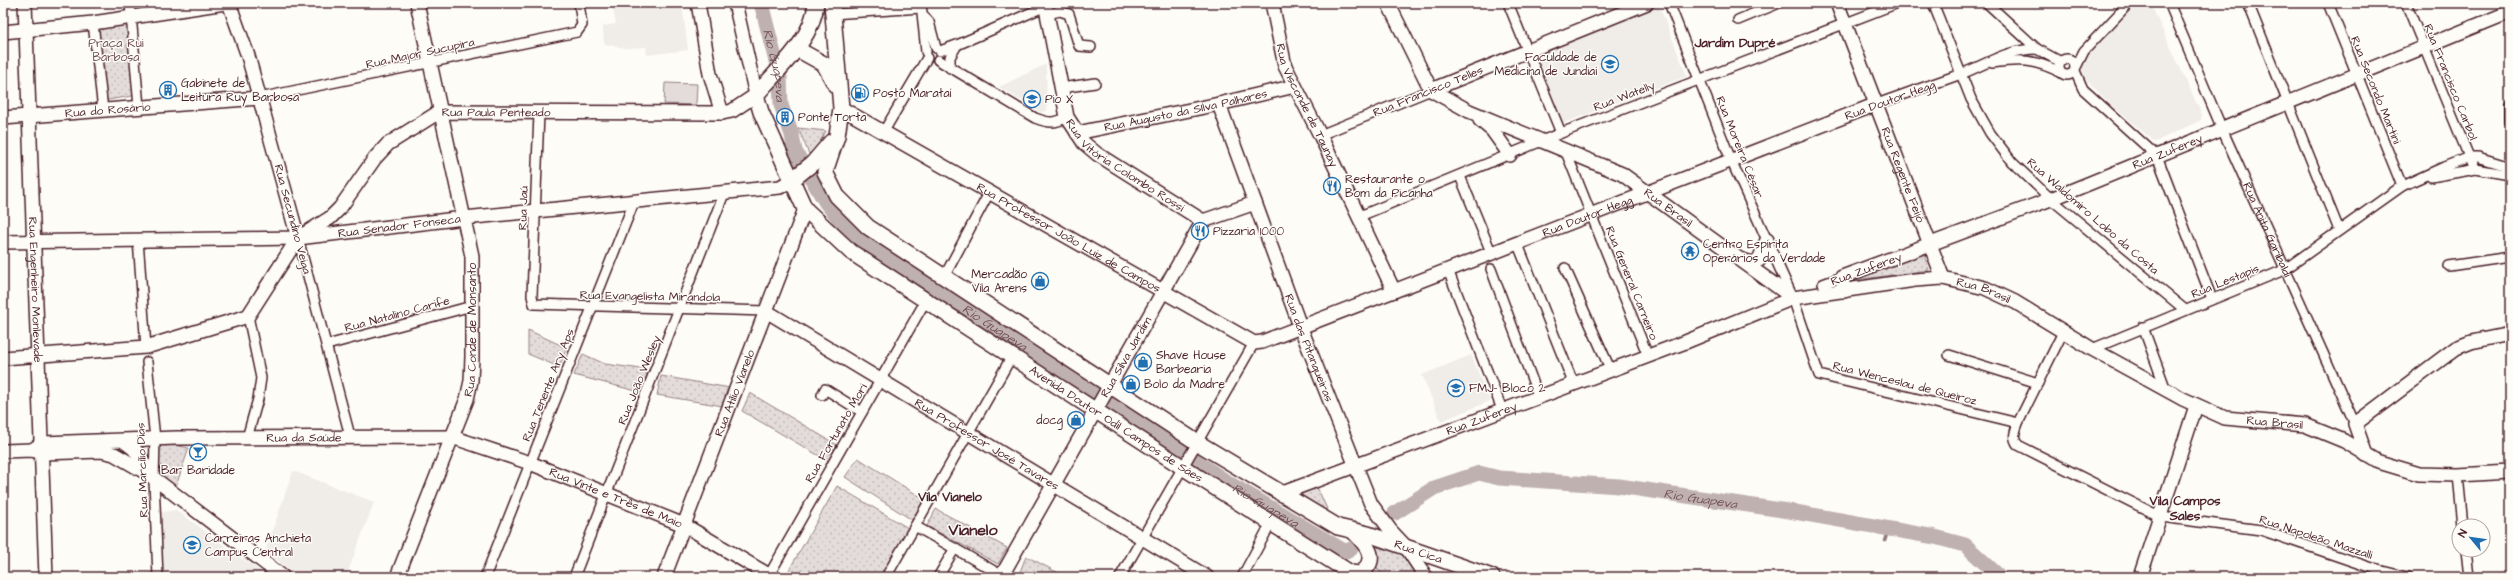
<svg xmlns="http://www.w3.org/2000/svg" width="2513" height="580" font-family="'Architects Daughter',sans-serif">
	<defs>
		<pattern id="grass-dots" width="8" height="8" patternUnits="userSpaceOnUse"><rect width="8" height="8" fill="#e3dcda"/><path d="M2 2h.1M6 6h.1" fill="none" stroke="#c4bcbb" stroke-width="1.8" stroke-linecap="round"/></pattern>
	</defs>
	<rect width="100%" height="100%" fill="#fdfcf7"/>
	<filter id="ink" filterUnits="userSpaceOnUse"><feTurbulence type="fractalNoise" baseFrequency=".025" numOctaves="2"/><feDisplacementMap in="SourceGraphic" scale="8" xChannelSelector="R" yChannelSelector="G"/><feConvolveMatrix kernelMatrix="1 2 1 2 8 2 1 2 1" color-interpolation-filters="sRGB"/></filter>
	<g filter="url(#ink)">
		<path fill="#f0ece8" d="M 612,3 L 682,3 L 688,50 L 647,55 L 646,47 L 626,48 L 604,44 L 603,26 L 616,24 Z
			M 1658,3 L 1687,76 L 1561,124 L 1532,51 Z
			M 2131,3 L 2150,3 L 2202,115 L 2201,120 L 2155,142 L 2109,103 L 2085,78 L 2079,60 Z
			M 1046,64 L 1047,111 L 1040,112 L 999,87 Z
			M 1471,355 L 1490,401 L 1441,421 L 1422,375 Z
			M 293,471 L 374,502 L 346,577 L 300,577 L 265,552 Z
			M 176,510 L 268,577 L 163,577 L 158,513 Z"/>
		<path fill="url(#grass-dots)" stroke="#967e82" d="M 99,24 L 130,24 L 136,91 L 132,96 L 108,100 L 104,97 L 97,28 Z
			M 798,128 L 826,131 L 817,147 L 809,154 Z
			M 1923,252 L 1929,270 L 1848,281 Z
			M 528,330 L 567,348 L 559,367 L 528,354 Z
			M 583,354 L 605,364 L 649,370 L 640,392 L 574,375 Z
			M 661,376 L 730,388 L 723,406 L 657,395 Z
			M 750,393 L 837,445 L 828,461 L 742,411 Z
			M 158,442 L 189,448 L 176,486 C 154,473 158,466 158,442 Z
			M 858,458 L 924,499 L 912,520 L 845,477 Z
			M 837,486 L 908,528 L 880,577 L 785,577 Z
			M 1317,487 L 1332,520 L 1296,498 L 1297,493 Z
			M 936,509 L 1007,548 L 998,564 L 927,526 Z
			M 1377,547 L 1404,554 L 1417,577 C 1386,577 1375,580 1373,549 Z
			M 1026,556 L 1066,577 L 1029,577 L 1020,572 Z"/>
		<path fill="#e3dcda" stroke="#967e82" d="M 665,83 L 697,84 L 696,105 L 664,104 Z"/>
		<g fill="none" stroke-linecap="round" stroke-linejoin="round">
			<path stroke="#91777b" stroke-width="2.5" d="M 1885,541 L 1889,529"/>
			<g stroke="#c0b1b1" stroke-width="15">
				<path id="s1" d="M 761,3 L 780,77 L 781,105 L 792,135 L 795,151 L 826,203 L 842,222 L 866,243 L 1052,364 L 1227,482 L 1346,552 L 1351,549"/>
				<path id="s2" d="M 1395,513 L 1434,488 L 1479,473 L 1499,478 L 1619,486 L 1795,512 L 1935,537 L 1965,545 L 2000,577"/>
			</g>
			<g stroke="#4a1f2b" stroke-width="12">
				<g id="street">
					<path d="M 130,3 L 139,107"/>
					<path d="M 921,3 L 926,52"/>
					<path d="M 1508,3 L 1561,133"/>
					<path d="M 1669,3 L 1731,160 L 1793,298 L 1819,375 L 2018,423"/>
					<path d="M 1933,3 L 1971,99 L 1990,133 L 2012,162 L 2051,199 L 2184,309"/>
					<path d="M 1987,3 L 2037,49 L 2061,62"/>
					<path id="s3" d="M 2169,3 L 2222,129 L 2355,424"/>
					<path d="M 2248,3 L 2339,230"/>
					<path d="M 2328,3 L 2402,186"/>
					<path d="M 2406,3 L 2469,157 L 2476,169"/>
					<path d="M 832,14 L 921,8"/>
					<path d="M 1047,14 L 1060,11 L 1069,14 L 1079,46 L 1091,47"/>
					<path d="M 923,15 L 929,22 L 936,48"/>
					<path d="M 1738,20 L 1779,3"/>
					<path d="M 93,23 L 103,110"/>
					<path d="M 940,51 L 957,45 L 1046,6"/>
					<circle cx="2067" cy="67" r="8"/>
					<path d="M 938,60 L 1035,118 C 1048,123 1055,124 1067,117"/>
					<path d="M 1992,63 C 2020,59 2034,59 2060,72"/>
					<path d="M 2076,67 L 2084,51 L 2129,3"/>
					<path d="M 950,68 L 950,57 L 957,45"/>
					<path d="M 2075,71 L 2083,89 L 2157,156 L 2212,299"/>
					<path d="M 1061,88 L 1095,83"/>
					<path d="M 259,98 L 577,32 L 582,25 L 579,3"/>
					<path d="M 1877,104 C 1905,94 1933,84 1961,74 C 1987,64 2008,49 2037,49"/>
					<path d="M 2510,104 L 2510,122"/>
					<path d="M 539,113 L 532,296 L 534,304 L 766,311"/>
					<path d="M 884,131 L 927,58"/>
					<path d="M 1320,135 L 1431,90"/>
					<path d="M 1566,152 L 1648,356"/>
					<path d="M 1460,176 L 1491,252"/>
					<path d="M 2431,177 L 2476,169 L 2510,175"/>
					<path d="M 1360,216 L 1561,133 L 1898,3"/>
					<path d="M 298,238 L 350,436"/>
					<path d="M 138,240 L 146,347"/>
					<path d="M 1517,242 L 1574,385"/>
					<path d="M 2449,266 L 2510,257"/>
					<path d="M 1565,268 L 1611,371"/>
					<path d="M 1491,269 L 1539,398"/>
					<path d="M 1448,270 L 1503,412"/>
					<path d="M 943,279 L 989,193"/>
					<path d="M 1823,284 L 1842,277"/>
					<path d="M 2143,327 L 2166,390"/>
					<path d="M 2063,332 L 2018,423 C 2015,432 2012,437 2018,445 L 2161,517 L 2261,530 L 2378,570 L 2407,577"/>
					<path d="M 327,345 L 472,306"/>
					<path d="M 2092,349 L 2284,270 L 2402,186 L 2444,167 L 2469,157 L 2478,157 L 2510,167"/>
					<path d="M 1949,355 L 2038,383"/>
					<path d="M 147,362 L 155,439 L 154,480 L 158,577"/>
					<path d="M 822,395 L 825,389 L 862,412"/>
					<path d="M 247,438 L 258,399 L 261,378 L 248,316"/>
					<path d="M 2458,475 L 2463,526"/>
					<path d="M 915,526 L 1001,575"/>
					<path d="M 2466,550 L 2469,577"/>
					<path d="M 485,577 L 634,202"/>
					<path d="M 574,577 L 725,191"/>
					<path d="M 768,577 L 926,300"/>
					<path d="M 886,577 L 1012,356"/>
					<path d="M 938,577 L 955,548"/>
					<path d="M 1120,577 L 1254,343"/>
					<path d="M 1242,577 L 1271,523"/>
				</g>
			</g>
			<g stroke="#4a1f2b" stroke-width="16">
				<g id="secondary">
					<path id="s4" d="M 25,3 L 46,577"/>
					<path d="M 229,3 L 248,56 L 298,238"/>
					<path d="M 698,3 L 710,74 L 722,113"/>
					<path id="s5" d="M 1045,3 L 1067,117 L 1084,143 L 1097,154 L 1203,221"/>
					<path id="s6" d="M 1272,3 L 1285,66 L 1320,135 L 1394,291"/>
					<path id="s7" d="M 1388,3 L 1431,90 L 1469,111 L 1622,174 L 1793,298"/>
					<path id="s8" d="M 1837,3 L 1943,278"/>
					<path d="M 3,32 L 93,23 L 225,3"/>
					<path d="M 1431,90 L 1647,3"/>
					<path id="s9" d="M 1219,104 L 1300,326 L 1371,504 L 1391,531 L 1406,547 L 1426,577"/>
					<path id="s10" d="M 841,108 L 1254,343 L 1262,342 L 1877,104"/>
					<path id="s11" d="M 3,118 L 259,98"/>
					<path d="M 1480,120 L 1492,130 L 1510,155"/>
					<path id="s12" d="M 1077,133 L 1219,104 L 1295,86"/>
					<path d="M 1203,221 L 1255,203"/>
					<path id="s13" d="M 3,242 L 298,238 L 464,218 L 780,187 L 792,180"/>
					<path d="M 1742,260 L 1752,263 L 1759,260 L 1767,240"/>
					<path id="s14" d="M 1844,291 L 1842,277 L 2051,199 L 2510,12"/>
					<path id="s15" d="M 766,311 L 1207,577"/>
					<path id="s16" d="M 3,358 L 146,347 L 248,316 L 298,238 L 330,218 L 340,208 L 375,158 L 388,144 L 439,112 L 722,113 L 732,111 L 756,95 L 735,3"/>
					<path d="M 125,442 C 136,449 144,460 147,473"/>
					<path id="s17" d="M 32,450 L 43,443 L 176,438 L 452,437 L 530,463 L 684,525 L 772,577"/>
					<path d="M 3,451 L 32,450 L 43,453 L 101,451 L 114,454 L 147,473 L 283,577"/>
					<path d="M 2366,455 L 2355,424 L 2456,348 L 2471,342 L 2510,334"/>
					<path id="s18" d="M 1280,494 L 1683,343 L 1793,298 L 1915,280 L 1943,278 L 1985,288 L 2015,302 L 2092,349 L 2183,399 L 2225,418 L 2305,425 L 2344,441 L 2379,462 L 2419,474 L 2458,475 L 2510,472"/>
					<path id="s19" d="M 397,577 L 467,399 L 471,381 L 472,357 L 472,256 L 417,3"/>
					<path id="s20" d="M 664,577 L 805,209"/>
					<path id="s21" d="M 1001,577 L 1203,221"/>
					<path d="M 2140,577 L 2196,406"/>
				</g>
			</g>
			<g stroke="#4a1f2b" stroke-width="18">
				<g id="primary">
					<path id="s22" d="M 816,3 C 813,40 779,68 756,95 L 761,112 L 805,209 L 851,252 L 1184,468 L 1357,577"/>
					<path id="s23" d="M 832,3 L 841,108 L 837,136 L 825,172 L 837,196 L 868,227 L 1198,443 L 1338,527 L 1368,534 L 1492,577"/>
					<path d="M 797,49 L 824,64 L 836,86"/>
					<path d="M 792,180 L 813,163 L 831,142"/>
					<path d="M 1350,573 L 1360,574 C 1380,559 1367,545 1354,532"/>
				</g>
			</g>
			<use href="#street" stroke="#fdfcf7" stroke-width="9"/>
			<use href="#secondary" stroke="#fdfcf7" stroke-width="13"/>
			<use href="#primary" stroke="#fdfcf7" stroke-width="15"/>
		</g>
	</g>
	<defs>
		<g id="university-ring" transform="scale(0.9)"><circle r="9.5" fill="#fdfcf7" stroke="#1f6fb2" stroke-width="1.5"/><path d="M0-5L7-2L0 1L-7-2ZM-4 1L0 2.5L4 1V4Q0 6-4 4Z" fill="#1f6fb2"/></g>
		<g id="building-ring" transform="scale(0.9)"><circle r="9.5" fill="#fdfcf7" stroke="#1f6fb2" stroke-width="1.5"/><path d="M-4-6H4V6H1V3H-1V6H-4ZM-2.5-4.3h1.7v1.8h-1.7ZM.8-4.3h1.7v1.8H.8ZM-2.5-1h1.7V.8h-1.7ZM.8-1h1.7V.8H.8Z" fill="#1f6fb2"/></g>
		<g id="fuel-ring" transform="scale(0.9)"><circle r="9.5" fill="#fdfcf7" stroke="#1f6fb2" stroke-width="1.5"/><path d="M-5.5-6h7V0h2V4h1.3V-2.5L3-4.5l.8-.8L6-3V5H2.5V1h-1V6h-7ZM-4.2-4.7v3.2H.2V-4.7Z" fill="#1f6fb2"/></g>
		<g id="school-ring" transform="scale(0.9)"><circle r="9.5" fill="#fdfcf7" stroke="#1f6fb2" stroke-width="1.5"/><path d="M0-5L7-2L0 1L-7-2ZM-4 1L0 2.5L4 1V4Q0 6-4 4Z" fill="#1f6fb2"/></g>
		<g id="restaurant-ring" transform="scale(0.9)"><circle r="9.5" fill="#fdfcf7" stroke="#1f6fb2" stroke-width="1.5"/><path d="M-5-6h1v4h1v-4h1v4h1v-4h1v5L-1.5 .5V6h-2V.5L-5-1ZM5-6V6H3V1.5H1.5Q1.5-4 5-6Z" fill="#1f6fb2"/></g>
		<g id="temple-ring" transform="scale(0.9)"><circle r="9.5" fill="#fdfcf7" stroke="#1f6fb2" stroke-width="1.5"/><path d="M0-6L5-2H3V0L6.5 2.5H4V6H1.5V3h-3V6H-4V2.5H-6.5L-3 0V-2H-5Z" fill="#1f6fb2"/></g>
		<g id="shop-ring" transform="scale(0.9)"><circle r="9.5" fill="#fdfcf7" stroke="#1f6fb2" stroke-width="1.5"/><path d="M-5-2.5h2.3a2.7 3.5 0 0 1 5.4 0H5L5.5 6h-11ZM-1.5-2.5h3a1.5 2.3 0 0 0-3 0Z" fill="#1f6fb2"/></g>
		<g id="bar-ring" transform="scale(0.9)"><circle r="9.5" fill="#fdfcf7" stroke="#1f6fb2" stroke-width="1.5"/><path d="M-6-5H6L.8 .8V4.5H3.5V6h-7V4.5H-.8V.8Z" fill="#1f6fb2"/></g>
	</defs>
	<g fill-rule="evenodd">
		<use href="#university-ring" x="1610" y="64"/>
		<use href="#building-ring" x="168" y="90"/>
		<use href="#fuel-ring" x="860" y="93"/>
		<use href="#school-ring" x="1032" y="99"/>
		<use href="#building-ring" x="785" y="117"/>
		<use href="#restaurant-ring" x="1332" y="186"/>
		<use href="#restaurant-ring" x="1200" y="231"/>
		<use href="#temple-ring" x="1690" y="251"/>
		<use href="#shop-ring" x="1040" y="281"/>
		<use href="#shop-ring" x="1143" y="362"/>
		<use href="#shop-ring" x="1131" y="384"/>
		<use href="#university-ring" x="1456" y="388"/>
		<use href="#shop-ring" x="1076" y="420"/>
		<use href="#bar-ring" x="198" y="452"/>
		<use href="#university-ring" x="192" y="545"/>
	</g>
	<g text-anchor="middle" stroke-width="3" stroke-linejoin="round" paint-order="stroke">
		<g font-size="12" fill="#704e57" stroke="#fdfcf7">
			<text x="116" y="47">Praça Rui<tspan x="116" dy="14">Barbosa</tspan></text>
		</g>
		<g font-size="12" fill="#4a1f2b" stroke="#fdfcf7">
			<text transform="translate(420 53) rotate(-12)" y="4">Rua Major Sucupira</text>
			<text transform="translate(2451 82) rotate(68)" y="4">Rua Francisco Carbol</text>
			<text transform="translate(2376 90) rotate(68)" y="4">Rua Secondo Martini</text>
			<text transform="translate(1428 91) rotate(-22)" y="4">Rua Francisco Telles</text>
			<text transform="translate(1624 96) rotate(-21)" y="4">Rua Watelly</text>
			<text transform="translate(1890 100) rotate(-20)" y="4">Rua Doutor Hegg</text>
			<text dy="4" stroke="none"><textPath href="#s6" startOffset="109">Rua Visconde de Taunay</textPath></text>
			<text dy="4" stroke="none"><textPath href="#s11" startOffset="105">Rua do Rosário</textPath></text>
			<text dy="4" stroke="none"><textPath href="#s12" startOffset="111">Rua Augusto da SIlva Palhares</textPath></text>
			<text dy="4" stroke="none"><textPath href="#s16" startOffset="592">Rua Paula Penteado</textPath></text>
			<text transform="translate(1740 147) rotate(68)" y="4">Rua Moreira César</text>
			<text dy="4" stroke="none"><textPath href="#s14" startOffset="363">Rua Zuferey</textPath></text>
			<text dy="4" stroke="none"><textPath href="#s5" startOffset="193">Rua Vitória Colombo Rossi</textPath></text>
			<text dy="4" stroke="none"><textPath href="#s8" startOffset="184">Rua Regente Feijó</textPath></text>
			<text dy="4" stroke="none"><textPath href="#s7" startOffset="363">Rua Brasil</textPath></text>
			<text transform="translate(523 208) rotate(-88)" y="4">Rua Jaú</text>
			<text dy="4" stroke="none"><textPath href="#s10" startOffset="832">Rua Doutor Hegg</textPath></text>
			<text transform="translate(2093 216) rotate(41)" y="4">Rua Waldomiro Lobo da Costa</text>
			<text transform="translate(293 219) rotate(75)" y="4">Rua Secundino Veiga</text>
			<text dy="4" stroke="none"><textPath href="#s13" startOffset="397">Rua Senador Fonseca</textPath></text>
			<text dy="4" stroke="none"><textPath href="#s3" startOffset="247">Rua Anita Garibaldi</textPath></text>
			<text dy="4" stroke="none"><textPath href="#s10" startOffset="262">Rua Professor João Luiz de Campos</textPath></text>
			<text transform="translate(1866 269) rotate(-20)" y="4">Rua Zuferey</text>
			<text transform="translate(2225 281) rotate(-22)" y="4">Rua Lestapis</text>
			<text transform="translate(1632 283) rotate(68)" y="4">Rua General Carneiro</text>
			<text dy="4" stroke="none"><textPath href="#s4" startOffset="287">Rua Engenheiro Monlevade</textPath></text>
			<text dy="4" stroke="none"><textPath href="#s18" startOffset="743">Rua Brasil</textPath></text>
			<text transform="translate(650 296) rotate(1)" y="4">Rua Evangelista Mirandola</text>
			<text transform="translate(397 314) rotate(-15)" y="4">Rua Natalino Carife</text>
			<text dy="4" stroke="none"><textPath href="#s19" startOffset="261">Rua Conde de Monsanto</textPath></text>
			<text dy="4" stroke="none"><textPath href="#s9" startOffset="260">Rua das Pitangueiras</textPath></text>
			<text dy="4" stroke="none"><textPath href="#s21" startOffset="253">Rua Silva Jardim</textPath></text>
			<text transform="translate(639 380) rotate(-68)" y="4">Rua João Wesley</text>
			<text transform="translate(1905 383) rotate(14)" y="4">Rua Wenceslau de Queiroz</text>
			<text transform="translate(548 385) rotate(-68)" y="4">Rua Tenente Ary Aps</text>
			<text dy="4" stroke="none"><textPath href="#s20" startOffset="197">Rua Atílio Vianelo</textPath></text>
			<text dy="4" stroke="none"><textPath href="#s18" startOffset="215">Rua Zuferey</textPath></text>
			<text dy="4" stroke="none"><textPath href="#s22" startOffset="615">Avenida Doutor Odil Campos de Sáes</textPath></text>
			<text dy="4" stroke="none"><textPath href="#s18" startOffset="1067">Rua Brasil</textPath></text>
			<text transform="translate(836 433) rotate(-60)" y="4">Rua Fortunato Mori</text>
			<text dy="4" stroke="none"><textPath href="#s17" startOffset="274">Rua da Saúde</textPath></text>
			<text dy="4" stroke="none"><textPath href="#s15" startOffset="258">Rua Professor José Tavares</textPath></text>
			<text transform="translate(142 470) rotate(-92)" y="4">Rua Marcílio Dias</text>
			<text dy="4" stroke="none"><textPath href="#s17" startOffset="597">Rua Vinte e Três de Maio</textPath></text>
			<text transform="translate(2316 537) rotate(18)" y="4">Rua Napoleão Mazzalli</text>
			<text dy="4" stroke="none"><textPath href="#s23" startOffset="884">Rua Cica</textPath></text>
		</g>
		<g font-size="12" fill="#4a1f2b" stroke="#fdfcf7" text-anchor="start">
			<text x="1597" y="61" text-anchor="end">Faculdade de<tspan x="1597" dy="14">Medicina de Jundiaí</tspan></text>
			<text x="181" y="87">Gabinete de<tspan x="181" dy="14">Leitura Ruy Barbosa</tspan></text>
			<text x="873" y="97">Posto Marataí</text>
			<text x="1045" y="103">Pio X</text>
			<text x="798" y="121">Ponte Torta</text>
			<text x="1345" y="183">Restaurante o<tspan x="1345" dy="14">Bom da Picanha</tspan></text>
			<text x="1213" y="235">Pizzaria 1000</text>
			<text x="1703" y="248">Centro Espírita<tspan x="1703" dy="14">Operários da Verdade</tspan></text>
			<text x="1027" y="278" text-anchor="end">Mercadão<tspan x="1027" dy="14">Vila Arens</tspan></text>
			<text x="1156" y="359">Shave House<tspan x="1156" dy="14">Barbearia</tspan></text>
			<text x="1144" y="388">Bolo da Madre</text>
			<text x="1469" y="392">FMJ- Bloco 2</text>
			<text x="1063" y="424" text-anchor="end">docg</text>
			<text x="198" y="474" text-anchor="middle">Bar Baridade</text>
			<text x="205" y="542">Carreiras Anchieta<tspan x="205" dy="14">Campus Central</tspan></text>
		</g>
		<g font-size="13" font-weight="bold" fill="#4a1f2b" stroke="#fdfcf7">
			<text x="1735" y="47">Jardim Dupré</text>
			<text x="950" y="501">Vila Vianelo</text>
			<text x="2185" y="505">Vila Campos<tspan x="2185" dy="15">Sales</tspan></text>
		</g>
		<g font-size="13" font-style="italic" fill="#73525a" stroke="#fdfcf7">
			<text dy="5" stroke="none"><textPath href="#s1" startOffset="64">Rio Guapeva</textPath></text>
			<text dy="5" stroke="none"><textPath href="#s1" startOffset="424">Rio Guapeva</textPath></text>
			<text dy="5" stroke="none"><textPath href="#s2" startOffset="317">Rio Guapeva</textPath></text>
			<text dy="5" stroke="none"><textPath href="#s1" startOffset="748">Rio Guapeva</textPath></text>
		</g>
		<g font-size="16" font-weight="bold" fill="#4a1f2b" stroke="#fdfcf7">
			<text x="973" y="535">Vianelo</text>
		</g>
	</g>
	<rect width="2513" height="580" fill="none" stroke="#fdfcf7" stroke-width="16"/>
	<rect x="8" y="8" width="2497" height="564" fill="none" stroke="#4a1f2b" stroke-width="1.5" filter="url(#ink)"/>
	<g transform="translate(2471 538) rotate(299)"><circle r="19" fill="#fdfcf7" stroke="#b5a4a5"/>
	<path d="M0-3L7 15L0 10L-7 15Z" fill="#1f6fb2"/>
	<text y="-6" font-size="11" font-weight="bold" text-anchor="middle" fill="#4a1f2b">N</text>
	</g>
</svg>
